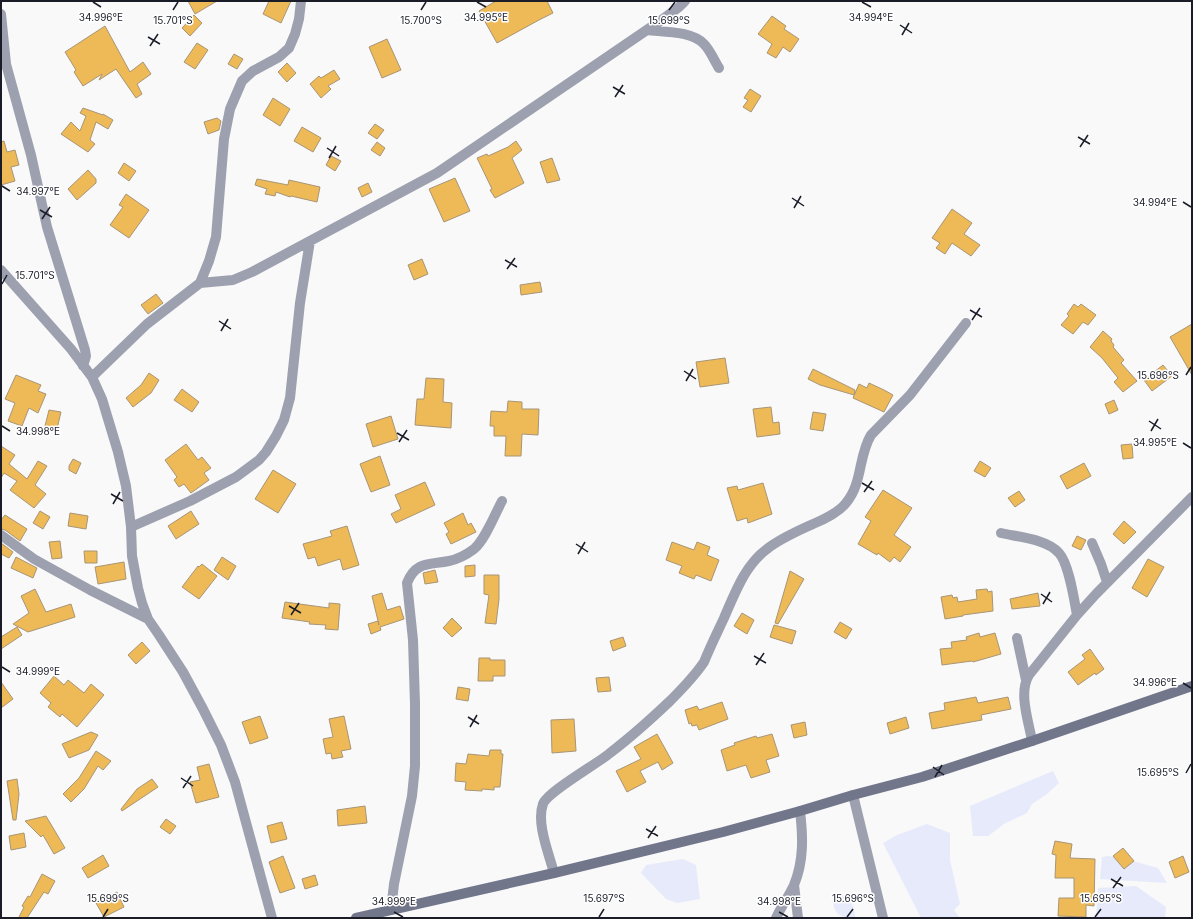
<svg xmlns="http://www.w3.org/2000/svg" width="1193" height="919" font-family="Inter,sans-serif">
	<rect width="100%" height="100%" fill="#f9f9f9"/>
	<path fill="#e6eafb" d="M 1053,771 L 1059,783 L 1047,794 L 1032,804 L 1027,813 L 1004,824 L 988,836 L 973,836 L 970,806 Z
		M 927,824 L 950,833 L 950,860 L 960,904 L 954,910 L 960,918 L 921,918 L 883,843 L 897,835 Z
		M 1109,856 L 1129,860 L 1158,868 L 1167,883 L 1100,879 L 1102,857 Z
		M 683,859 L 696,865 L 700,899 L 677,903 L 666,899 L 641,873 L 646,865 Z
		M 1136,886 L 1166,907 L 1165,918 L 1096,918 L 1098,888 Z
		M 841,894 C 851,901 854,904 855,917 C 839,919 833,913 833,898 Z"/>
	<path fill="#eeb957" stroke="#a89576" d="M 188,1 L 217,1 L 195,14 Z
		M 269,1 L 291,1 L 281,23 L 263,14 Z
		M 496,1 L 547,1 L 553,13 L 539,20 L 497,43 L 479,11 Z
		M 194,15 L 202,23 L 190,36 L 182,28 Z
		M 772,16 L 786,26 L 784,29 L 799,39 L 790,52 L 783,47 L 776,58 L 767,53 L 772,44 L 758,34 Z
		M 105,26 L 130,72 L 143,62 L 151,74 L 137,84 L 142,94 L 136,98 L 116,69 L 99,80 L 102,74 L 83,86 L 74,72 L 76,70 L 65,52 Z
		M 387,39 L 401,70 L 382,78 L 369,47 Z
		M 197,43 L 208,50 L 195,69 L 184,62 Z
		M 234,54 L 243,59 L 237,69 L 228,64 Z
		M 287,63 L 296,73 L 287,82 L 278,72 Z
		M 334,70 L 340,79 L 328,86 L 331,89 L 321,98 L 310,84 L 319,76 L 321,78 Z
		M 750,89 L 761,96 L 751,112 L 743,107 L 748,100 L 744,98 Z
		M 273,98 L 290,109 L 280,126 L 263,115 Z
		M 83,108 L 103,115 L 103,114 L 113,120 L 108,129 L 96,122 L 90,140 L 95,144 L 88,152 L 61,134 L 71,122 L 80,131 L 86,116 L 80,113 Z
		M 217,118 L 221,121 L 219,130 L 208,134 L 204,122 Z
		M 375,124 L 384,130 L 377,139 L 368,133 Z
		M 302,127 L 321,138 L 313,152 L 294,141 Z
		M 4,141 L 7,152 L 15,150 L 19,165 L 11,167 L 15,181 L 1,185 L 1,142 Z
		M 516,141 L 522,150 L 512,158 L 524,183 L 495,198 L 490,190 L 492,189 L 477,158 L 487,154 L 488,156 L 508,147 Z
		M 377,142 L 385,148 L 380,156 L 371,150 Z
		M 331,156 L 341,161 L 335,171 L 326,165 Z
		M 552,158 L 560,180 L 547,183 L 540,162 Z
		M 124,163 L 136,171 L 129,181 L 118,173 Z
		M 88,170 L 96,179 L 96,183 L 77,200 L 68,189 Z
		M 455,178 L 470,211 L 444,222 L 429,189 Z
		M 257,179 L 288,185 L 289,180 L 320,187 L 317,202 L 291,196 L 290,197 L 276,192 L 275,196 L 265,194 L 267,189 L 255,185 Z
		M 368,183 L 372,192 L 362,197 L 358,188 Z
		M 126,194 L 149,210 L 129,238 L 110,225 L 123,207 L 119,205 Z
		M 952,209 L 972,223 L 964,234 L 980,245 L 971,256 L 952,243 L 945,254 L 936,248 L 940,243 L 932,238 Z
		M 422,259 L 428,274 L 414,280 L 408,265 Z
		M 540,282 L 542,292 L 521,295 L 520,285 Z
		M 156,294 L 163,303 L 148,314 L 141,305 Z
		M 1074,304 L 1078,307 L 1081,304 L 1096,315 L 1088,325 L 1083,322 L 1073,334 L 1061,325 L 1069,316 L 1067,314 Z
		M 1192,324 L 1192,375 L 1170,337 Z
		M 1103,331 L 1112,339 L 1111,341 L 1114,345 L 1113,347 L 1124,360 L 1121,363 L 1137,381 L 1123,392 L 1114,382 L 1118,378 L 1102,358 L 1090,347 Z
		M 725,358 L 729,383 L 700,387 L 696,362 Z
		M 1163,365 L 1172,376 L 1152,391 L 1144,380 Z
		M 813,369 L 855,390 L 854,395 L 820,385 L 808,379 Z
		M 149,373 L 159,380 L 151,393 L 133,407 L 126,398 L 141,385 Z
		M 16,375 L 41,385 L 38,391 L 46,394 L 38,413 L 29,408 L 22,426 L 8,421 L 15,403 L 5,399 Z
		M 426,378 L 444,379 L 443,402 L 452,403 L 451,428 L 415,425 L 417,399 L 424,399 Z
		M 869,383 L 884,390 L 893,395 L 884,412 L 853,398 L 859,384 L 867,388 Z
		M 182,389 L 199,402 L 192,412 L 174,400 Z
		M 1114,400 L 1118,410 L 1109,414 L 1105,404 Z
		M 508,401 L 522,402 L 522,409 L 539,409 L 538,435 L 522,434 L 521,456 L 505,456 L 506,436 L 494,436 L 494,426 L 490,426 L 491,411 L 507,412 Z
		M 771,407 L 773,423 L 779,422 L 780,434 L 757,437 L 753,409 Z
		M 49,410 L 61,412 L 57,429 L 45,426 Z
		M 813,412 L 826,414 L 823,431 L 810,429 Z
		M 391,416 L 398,439 L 373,447 L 366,424 Z
		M 186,444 L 198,460 L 202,457 L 211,468 L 204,473 L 209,480 L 191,493 L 184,484 L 179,487 L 174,480 L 177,477 L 165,460 Z
		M 1132,444 L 1133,458 L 1123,459 L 1121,445 Z
		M 1,446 L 15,455 L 9,464 L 27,479 L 38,461 L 47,466 L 35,485 L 46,494 L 34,508 L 10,490 L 17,481 L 4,473 L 1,478 Z
		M 380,456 L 390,485 L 371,492 L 360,464 Z
		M 73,459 L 81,463 L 76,474 L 69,470 L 69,466 Z
		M 980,461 L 991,468 L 985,477 L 974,471 Z
		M 1084,463 L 1091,476 L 1067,489 L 1060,476 Z
		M 273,470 L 296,484 L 278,513 L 255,499 Z
		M 425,482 L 435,505 L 396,523 L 391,514 L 401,509 L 395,495 Z
		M 763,483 L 772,514 L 748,523 L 747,518 L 737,521 L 727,488 L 737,486 L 738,490 Z
		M 883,490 L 912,508 L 894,535 L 911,547 L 900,562 L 894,557 L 890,562 L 878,553 L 877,555 L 858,544 L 871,521 L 865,517 Z
		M 1019,491 L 1025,500 L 1015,507 L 1008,498 Z
		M 40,511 L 50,517 L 43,529 L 33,523 Z
		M 191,511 L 199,524 L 176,539 L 168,526 Z
		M 70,513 L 88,516 L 86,529 L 68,526 Z
		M 463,513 L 468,525 L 471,523 L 476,532 L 451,544 L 446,534 L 449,532 L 444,523 Z
		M 5,515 L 27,529 L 20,541 L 5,530 L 1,529 L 1,520 Z
		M 1124,521 L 1136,532 L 1124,544 L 1113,534 Z
		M 347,526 L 359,565 L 343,570 L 340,559 L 318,566 L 315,557 L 308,559 L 303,544 L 332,536 L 330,531 Z
		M 1077,536 L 1086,540 L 1081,550 L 1072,546 Z
		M 60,541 L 62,558 L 52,559 L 49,542 Z
		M 672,542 L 694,550 L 697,542 L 710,547 L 707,555 L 719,560 L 711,581 L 696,575 L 694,579 L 679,573 L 682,566 L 666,560 Z
		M 1,543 L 13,552 L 9,558 L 1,554 Z
		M 84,551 L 97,551 L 97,563 L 85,563 Z
		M 16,557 L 37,568 L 33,578 L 11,568 Z
		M 222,557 L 236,566 L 228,580 L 214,570 Z
		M 1148,559 L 1164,567 L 1147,597 L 1132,588 Z
		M 124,562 L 126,579 L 98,584 L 95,567 Z
		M 202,564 L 217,576 L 199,599 L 182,587 L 198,566 L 199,567 Z
		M 475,565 L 475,576 L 465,577 L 465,566 Z
		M 435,570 L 438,582 L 425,584 L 423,573 Z
		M 790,571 L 804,579 L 778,624 L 775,623 Z
		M 484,575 L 499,575 L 499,599 L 496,624 L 485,623 L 489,595 L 484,594 Z
		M 35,589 L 46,612 L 71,604 L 75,617 L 28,632 L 13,624 L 29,613 L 21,596 Z
		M 987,589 L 988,592 L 992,591 L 993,611 L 963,615 L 963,616 L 945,619 L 941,597 L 952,595 L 953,598 L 957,597 L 958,602 L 977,599 L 976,590 Z
		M 382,593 L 387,610 L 400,606 L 404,619 L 380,627 L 381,630 L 371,634 L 368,624 L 378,621 L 379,625 L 372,596 Z
		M 1038,593 L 1040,606 L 1012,609 L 1010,599 Z
		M 285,602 L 329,608 L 329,603 L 340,604 L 338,630 L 325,629 L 326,625 L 309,624 L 310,622 L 282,618 Z
		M 742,613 L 754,620 L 747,634 L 734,626 Z
		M 452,618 L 462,628 L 452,637 L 443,628 Z
		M 840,622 L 852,629 L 846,639 L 834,632 Z
		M 774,625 L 796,631 L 792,644 L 770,637 Z
		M 17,627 L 22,635 L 1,649 L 1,637 Z
		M 979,633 L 980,637 L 995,633 L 1001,654 L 973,662 L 972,661 L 942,665 L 940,649 L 952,648 L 951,642 L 967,640 L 966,637 Z
		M 623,637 L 626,646 L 613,651 L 610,641 Z
		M 142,642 L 150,651 L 136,664 L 128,655 Z
		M 1090,649 L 1104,669 L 1096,675 L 1095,673 L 1078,685 L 1068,672 L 1085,659 L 1082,655 Z
		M 479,658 L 490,658 L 490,660 L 505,660 L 505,676 L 493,676 L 493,681 L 478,681 Z
		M 54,676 L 64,685 L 68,680 L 84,693 L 91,684 L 104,695 L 77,727 L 62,714 L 60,717 L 48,707 L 51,703 L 40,693 Z
		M 609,677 L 611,691 L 598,692 L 596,678 Z
		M 1,682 L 13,699 L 1,708 Z
		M 458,687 L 470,689 L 468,701 L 456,699 Z
		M 976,697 L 978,703 L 1008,697 L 1011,709 L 981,715 L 982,720 L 932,729 L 929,713 L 945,710 L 944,703 Z
		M 722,702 L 728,719 L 699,730 L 697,725 L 692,726 L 691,723 L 689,724 L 685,710 L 697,706 L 699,710 Z
		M 260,716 L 268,738 L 250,744 L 242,722 Z
		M 344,716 L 351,749 L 341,751 L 343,757 L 332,759 L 331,753 L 326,754 L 323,739 L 333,737 L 329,719 Z
		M 906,717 L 909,728 L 890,734 L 887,723 Z
		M 574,719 L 576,751 L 552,753 L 551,720 Z
		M 805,722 L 807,735 L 794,738 L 791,725 Z
		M 91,732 L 98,735 L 89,750 L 69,758 L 62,744 Z
		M 657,734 L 673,763 L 662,770 L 658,762 L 640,771 L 646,782 L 627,792 L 616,771 L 641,759 L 634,747 Z
		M 772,734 L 779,756 L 766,760 L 770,772 L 751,778 L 746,765 L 727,771 L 721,750 L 735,745 L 734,743 L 756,736 L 757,738 Z
		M 490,750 L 501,750 L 501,754 L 503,754 L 500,787 L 494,787 L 494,790 L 482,789 L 482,791 L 465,790 L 466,782 L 455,781 L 456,763 L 466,764 L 468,754 L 489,756 Z
		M 96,751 L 111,761 L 103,770 L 98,766 L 84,789 L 71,802 L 63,794 L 79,778 Z
		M 209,764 L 219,797 L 196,803 L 190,782 L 200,780 L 197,767 Z
		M 17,779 L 19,794 L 16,820 L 13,820 L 7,781 Z
		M 152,779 L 158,787 L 122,811 L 121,809 L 137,789 Z
		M 365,806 L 367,823 L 338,826 L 337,810 Z
		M 46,816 L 65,848 L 54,854 L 43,835 L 41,837 L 25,821 Z
		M 166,819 L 176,826 L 170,834 L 160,827 Z
		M 282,822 L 287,839 L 271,843 L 267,826 Z
		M 24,833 L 26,847 L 11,850 L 9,836 Z
		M 1055,841 L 1072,844 L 1070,858 L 1095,859 L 1094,906 L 1086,905 L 1086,917 L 1058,916 L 1059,898 L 1074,898 L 1074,878 L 1055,878 L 1056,855 L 1052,854 Z
		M 1123,848 L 1134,861 L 1124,869 L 1113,856 Z
		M 103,855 L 109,866 L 88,878 L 82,868 Z
		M 283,856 L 295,888 L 280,893 L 269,862 Z
		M 1183,856 L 1189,872 L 1175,878 L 1169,862 Z
		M 42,874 L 55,881 L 48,894 L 44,892 L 27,918 L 20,918 L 19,917 L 24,907 L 22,906 L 28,896 L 30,897 Z
		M 315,875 L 318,885 L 305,889 L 302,879 Z
		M 117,892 L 124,907 L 104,917 L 96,903 Z"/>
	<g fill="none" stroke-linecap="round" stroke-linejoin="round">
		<path stroke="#9da0af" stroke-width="10" d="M 1,14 L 6,64 L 31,155 L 47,227 L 85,350 L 86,356 L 83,366
			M 647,30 C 665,32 691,31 704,44 C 710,50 714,60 719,68
			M 1,270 L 71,349 L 92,377 L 102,399 L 118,452 L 126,486 L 131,527 L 132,556 L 138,588 L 142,603 L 148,619 L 159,635 L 183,672 L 203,709 L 221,745 L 235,782 L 272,918
			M 200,283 L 233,280 L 252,272 L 437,173 L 663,19 L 679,7 L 685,1
			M 92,377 L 147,324 L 200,283 L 209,261 L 216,237 L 224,139 L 230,109 L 242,81 L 253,71 L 279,57 L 289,48 L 295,34 L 299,19 L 301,1
			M 131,527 L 190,501 L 236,477 L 259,460 L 266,452 L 276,436 L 284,420 L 290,398 L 300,303 L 310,241
			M 1001,533 C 1018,537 1047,539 1059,553 C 1069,564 1074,599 1077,615
			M 1,535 L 34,559 L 90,590 L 148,619
			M 1092,543 L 1101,564 L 1107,582
			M 1017,638 L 1026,680
			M 1032,741 C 1029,722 1018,693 1029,675 L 1077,615 L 1096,594 L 1192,497
			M 853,795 L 883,918
			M 554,873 C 549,854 536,823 543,804 C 547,792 597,764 610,753 C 631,737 651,719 670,701 C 682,689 694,677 704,662 C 710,647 717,633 724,618 C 735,593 745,565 767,549 C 781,538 798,531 813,524 C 825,519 838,513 846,503 C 863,483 858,456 871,435 L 910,395 L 966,323
			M 794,885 L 798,918
			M 391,910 L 394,884 L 412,796 L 415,766 L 415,704 L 413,640 L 407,583 C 416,561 429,565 449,561 C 459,559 466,555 474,549 C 485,540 495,514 502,501
			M 776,918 C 781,907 789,896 794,885 C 804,861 803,836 800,811"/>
		<path stroke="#72768b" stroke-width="10" d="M 356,918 L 554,873 L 723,832 L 800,811 L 853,795 L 922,777 L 1032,741 L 1192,686"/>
	</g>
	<path fill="none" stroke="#1a1c28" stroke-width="1.5" d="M 93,2 L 101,7M 477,2 L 486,7M 862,2 L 871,7M 173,10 L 178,2M 421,10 L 426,2M 669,10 L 675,2M 900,25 L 912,33M 902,35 L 909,23M 148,37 L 160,44M 150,46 L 158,34M 613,87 L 625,94M 615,97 L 623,85M 1078,137 L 1090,144M 1080,147 L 1088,135M 327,148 L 339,156M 329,158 L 336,146M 2,186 L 10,191M 792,198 L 804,206M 1183,202 L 1191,207M 794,208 L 801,196M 40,210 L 52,217M 42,219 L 50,207M 505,260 L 517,267M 507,269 L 515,258M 2,284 L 7,275M 970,310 L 982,317M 972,320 L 980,308M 219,321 L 231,329M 221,331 L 228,319M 684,371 L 696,379M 1186,375 L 1191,367M 686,381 L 693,369M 1149,421 L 1161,429M 2,426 L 10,431M 1151,431 L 1158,419M 397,433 L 409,440M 399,442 L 407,430M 1183,443 L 1191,448M 862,483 L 874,490M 864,492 L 872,481M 111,494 L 123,501M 113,504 L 120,492M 576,544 L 588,552M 578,554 L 585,542M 1041,594 L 1052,602M 1043,604 L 1050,592M 289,606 L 301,613M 291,615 L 299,603M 754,656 L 766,663M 756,665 L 764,653M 2,667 L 10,672M 1183,683 L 1191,688M 468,717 L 479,724M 470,727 L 477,715M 933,767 L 944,775M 1186,773 L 1191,764M 935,777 L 942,765M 181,778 L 193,786M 183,788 L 191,776M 646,829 L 658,836M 648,838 L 656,826M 1111,879 L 1123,886M 1113,888 L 1121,877M 394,912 L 403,917M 779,912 L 788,917M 103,917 L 108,909M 599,917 L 604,909M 847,917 L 853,909M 1095,917 L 1101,909"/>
	<g font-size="10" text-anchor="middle" fill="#1a1c28" stroke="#fff" stroke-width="3" stroke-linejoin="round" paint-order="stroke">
		<text x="101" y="21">34.996°E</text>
		<text x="486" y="21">34.995°E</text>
		<text x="871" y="21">34.994°E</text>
		<text x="173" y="24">15.701°S</text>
		<text x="421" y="24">15.700°S</text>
		<text x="669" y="24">15.699°S</text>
		<text x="38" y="195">34.997°E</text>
		<text x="1155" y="206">34.994°E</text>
		<text x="35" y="279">15.701°S</text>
		<text x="1158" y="379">15.696°S</text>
		<text x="38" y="435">34.998°E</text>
		<text x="1155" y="446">34.995°E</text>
		<text x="38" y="675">34.999°E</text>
		<text x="1155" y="686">34.996°E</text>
		<text x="1158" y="776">15.695°S</text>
		<text x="108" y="902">15.699°S</text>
		<text x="604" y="902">15.697°S</text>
		<text x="853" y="902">15.696°S</text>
		<text x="1101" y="902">15.695°S</text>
		<text x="394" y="905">34.999°E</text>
		<text x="779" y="905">34.998°E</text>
	</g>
	<rect width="1193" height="919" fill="none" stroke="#1a1c28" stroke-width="4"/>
</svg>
